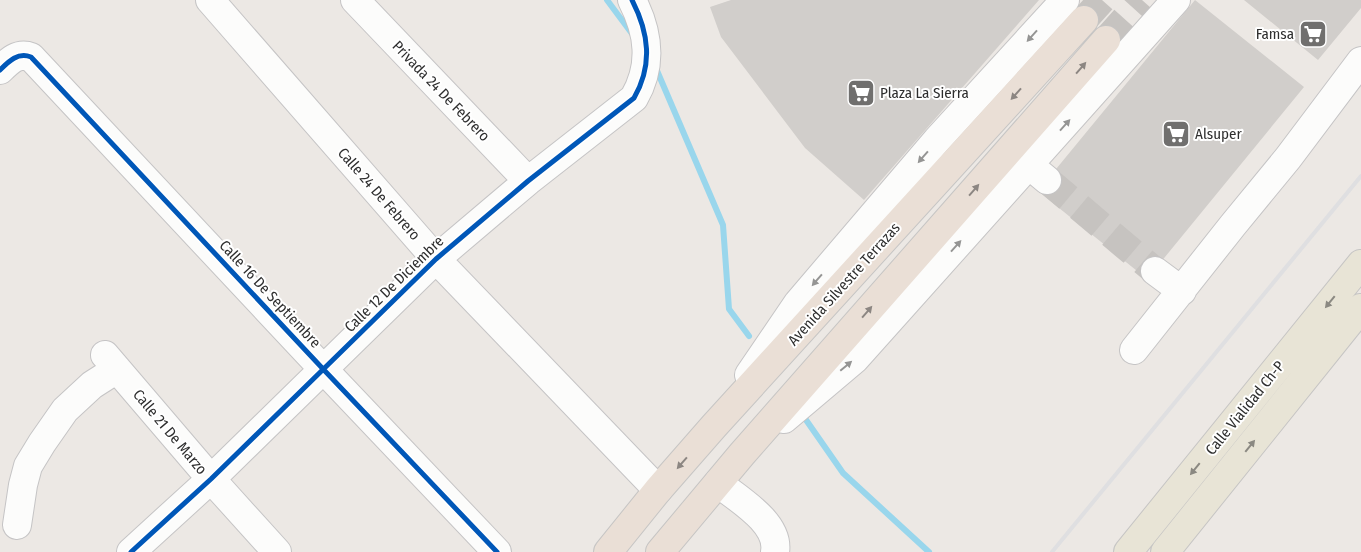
<svg xmlns="http://www.w3.org/2000/svg" width="1361" height="552" font-family="'Fira Sans Condensed',sans-serif">
	<rect width="100%" height="100%" fill="#ece8e4"/>
	<g fill="none" stroke-linecap="round" stroke-linejoin="round">
		<path stroke="#99d6ec" stroke-width="6" d="M 607,0 L 633,35
			M 655,66 L 723,225 L 729,309 L 749,336
			M 804,417 L 843,473 L 929,552"/>
	</g>
	<path fill="#d1cecb" d="M 731,0 L 1039,0 L 864,200 L 805,148 L 721,37 L 710,7 Z
		M 1195,0 L 1304,87 L 1147,279 L 1038,191 Z
		M 1244,0 L 1361,0 L 1361,8 L 1318,60 Z"/>
	<g fill="none" stroke-linecap="round" stroke-linejoin="round">
		<path stroke="#c6c3c0" stroke-width="28" stroke-dasharray="28 14" stroke-linecap="butt" d="M 1047,180 L 1155,271"/>
		<path stroke="#c6c3c0" stroke-width="28" stroke-dasharray="28 14" stroke-linecap="butt" d="M 1084,20 L 1102,0
			M 1106,40 L 1142,0"/>
		<g stroke="#c5c4c5" stroke-width="30">
			<path id="minor" d="M 210,0 L 436,259 L 658,490
				M 355,0 L 528,181
				M 0,70 C 9,61 18,52 31,57 L 324,370 L 497,552
				M 1029,165 L 1047,180
				M 1155,271 L 1182,291
				M 1134,350 L 1233,225 L 1288,158 L 1361,61
				M 105,355 L 211,479 L 277,552
				M 749,375 L 798,303 L 937,140 L 1065,0
				M 784,419 L 855,359 L 1176,0
				M 718,483 C 738,499 780,523 775,552
				M 17,525 L 23,485 L 28,466 L 42,443 L 65,410 L 92,385 L 117,369
				M 131,552 L 211,479 L 436,259 L 528,181 L 634,98 C 653,65 649,33 632,0"/>
		</g>
		<g stroke="#c6c5c4" stroke-width="30">
			<path id="major" d="M 1128,552 L 1361,264
				M 1165,552 L 1361,308"/>
		</g>
		<g stroke="#c6c5c4" stroke-width="30">
			<path id="highway" d="M 608,552 L 658,490 L 714,426 L 1084,20
				M 660,552 L 742,454 L 1106,40"/>
		</g>
		<use href="#minor" stroke="#fcfcfb" stroke-width="28"/>
		<use href="#major" stroke="#e8e4d6" stroke-width="28"/>
		<use href="#highway" stroke="#eadfd6" stroke-width="28"/>
		<path stroke="#dfdfe1" stroke-width="4" d="M 1052,552 L 1361,176"/>
		<g stroke="#fff" stroke-width="8">
			<path id="cycleway" d="M 0,70 C 9,61 18,52 31,57 L 324,370 L 497,552
				M 131,552 L 211,479 L 436,259 L 528,181 L 634,98 C 653,65 649,33 632,0"/>
		</g>
		<use href="#cycleway" stroke="#0057b8" stroke-width="5"/>
	</g>
	<defs><path id="oneway-solid" d="M-6-.8H1V-3.2L6.5 0L1 3.2V.8H-6Z" transform="scale(1.25)"/></defs>
	<g fill="#959594">
		<use href="#oneway-solid" transform="translate(1032 36) rotate(132)"/>
		<use href="#oneway-solid" transform="translate(1065 125) rotate(-48)"/>
		<use href="#oneway-solid" transform="translate(923 157) rotate(131)"/>
		<use href="#oneway-solid" transform="translate(956 246) rotate(-48)"/>
		<use href="#oneway-solid" transform="translate(817 280) rotate(131)"/>
		<use href="#oneway-solid" transform="translate(846 366) rotate(-40)"/>
	</g>
	<g fill="#8c8682">
		<use href="#oneway-solid" transform="translate(1081 68) rotate(-49)"/>
		<use href="#oneway-solid" transform="translate(1016 94) rotate(132)"/>
		<use href="#oneway-solid" transform="translate(974 190) rotate(-49)"/>
		<use href="#oneway-solid" transform="translate(867 312) rotate(-49)"/>
		<use href="#oneway-solid" transform="translate(682 463) rotate(131)"/>
	</g>
	<g fill="#8b8982">
		<use href="#oneway-solid" transform="translate(1330 302) rotate(129)"/>
		<use href="#oneway-solid" transform="translate(1250 446) rotate(-51)"/>
		<use href="#oneway-solid" transform="translate(1195 469) rotate(129)"/>
	</g>
	<defs>
		<g id="supermarket-square" transform="scale(1.4375)"><rect x="-9" y="-9" width="18" height="18" rx="4" fill="#706f6e" stroke="#fff"/><path d="M-6-5.5h2.5l.6 2H6L4.5 2H-2.5L-4.4-4H-6ZM-1.5 3.2a1.3 1.3 0 1 0 .1 0ZM3 3.2a1.3 1.3 0 1 0 .1 0Z" fill="#fff"/></g>
	</defs>
	<g fill-rule="evenodd">
		<use href="#supermarket-square" x="1313" y="34"/>
		<use href="#supermarket-square" x="861" y="93"/>
		<use href="#supermarket-square" x="1176" y="134"/>
	</g>
	<g text-anchor="middle" stroke-width="4" stroke-linejoin="round" paint-order="stroke">
		<g font-size="15" fill="#2e2e2e" stroke="#fff" text-anchor="start">
			<text x="1294" y="39" text-anchor="end">Famsa</text>
			<text x="880" y="98">Plaza La Sierra</text>
			<text x="1195" y="139">Alsuper</text>
		</g>
		<g font-size="15" fill="#2e2e2e" stroke="#fff">
			<text transform="translate(441 91) rotate(46)" y="5">Privada 24 De Febrero</text>
			<text transform="translate(379 194) rotate(49)" y="5">Calle 24 De Febrero</text>
			<text transform="translate(394 284) rotate(-44)" y="5">Calle 12 De Diciembre</text>
			<text transform="translate(844 284) rotate(-48)" y="5">Avenida Silvestre Terrazas</text>
			<text transform="translate(270 294) rotate(47)" y="5">Calle 16 De Septiembre</text>
			<text transform="translate(1245 408) rotate(-51)" y="5">Calle Vialidad Ch-P</text>
			<text transform="translate(170 432) rotate(50)" y="5">Calle 21 De Marzo</text>
		</g>
	</g>
</svg>
